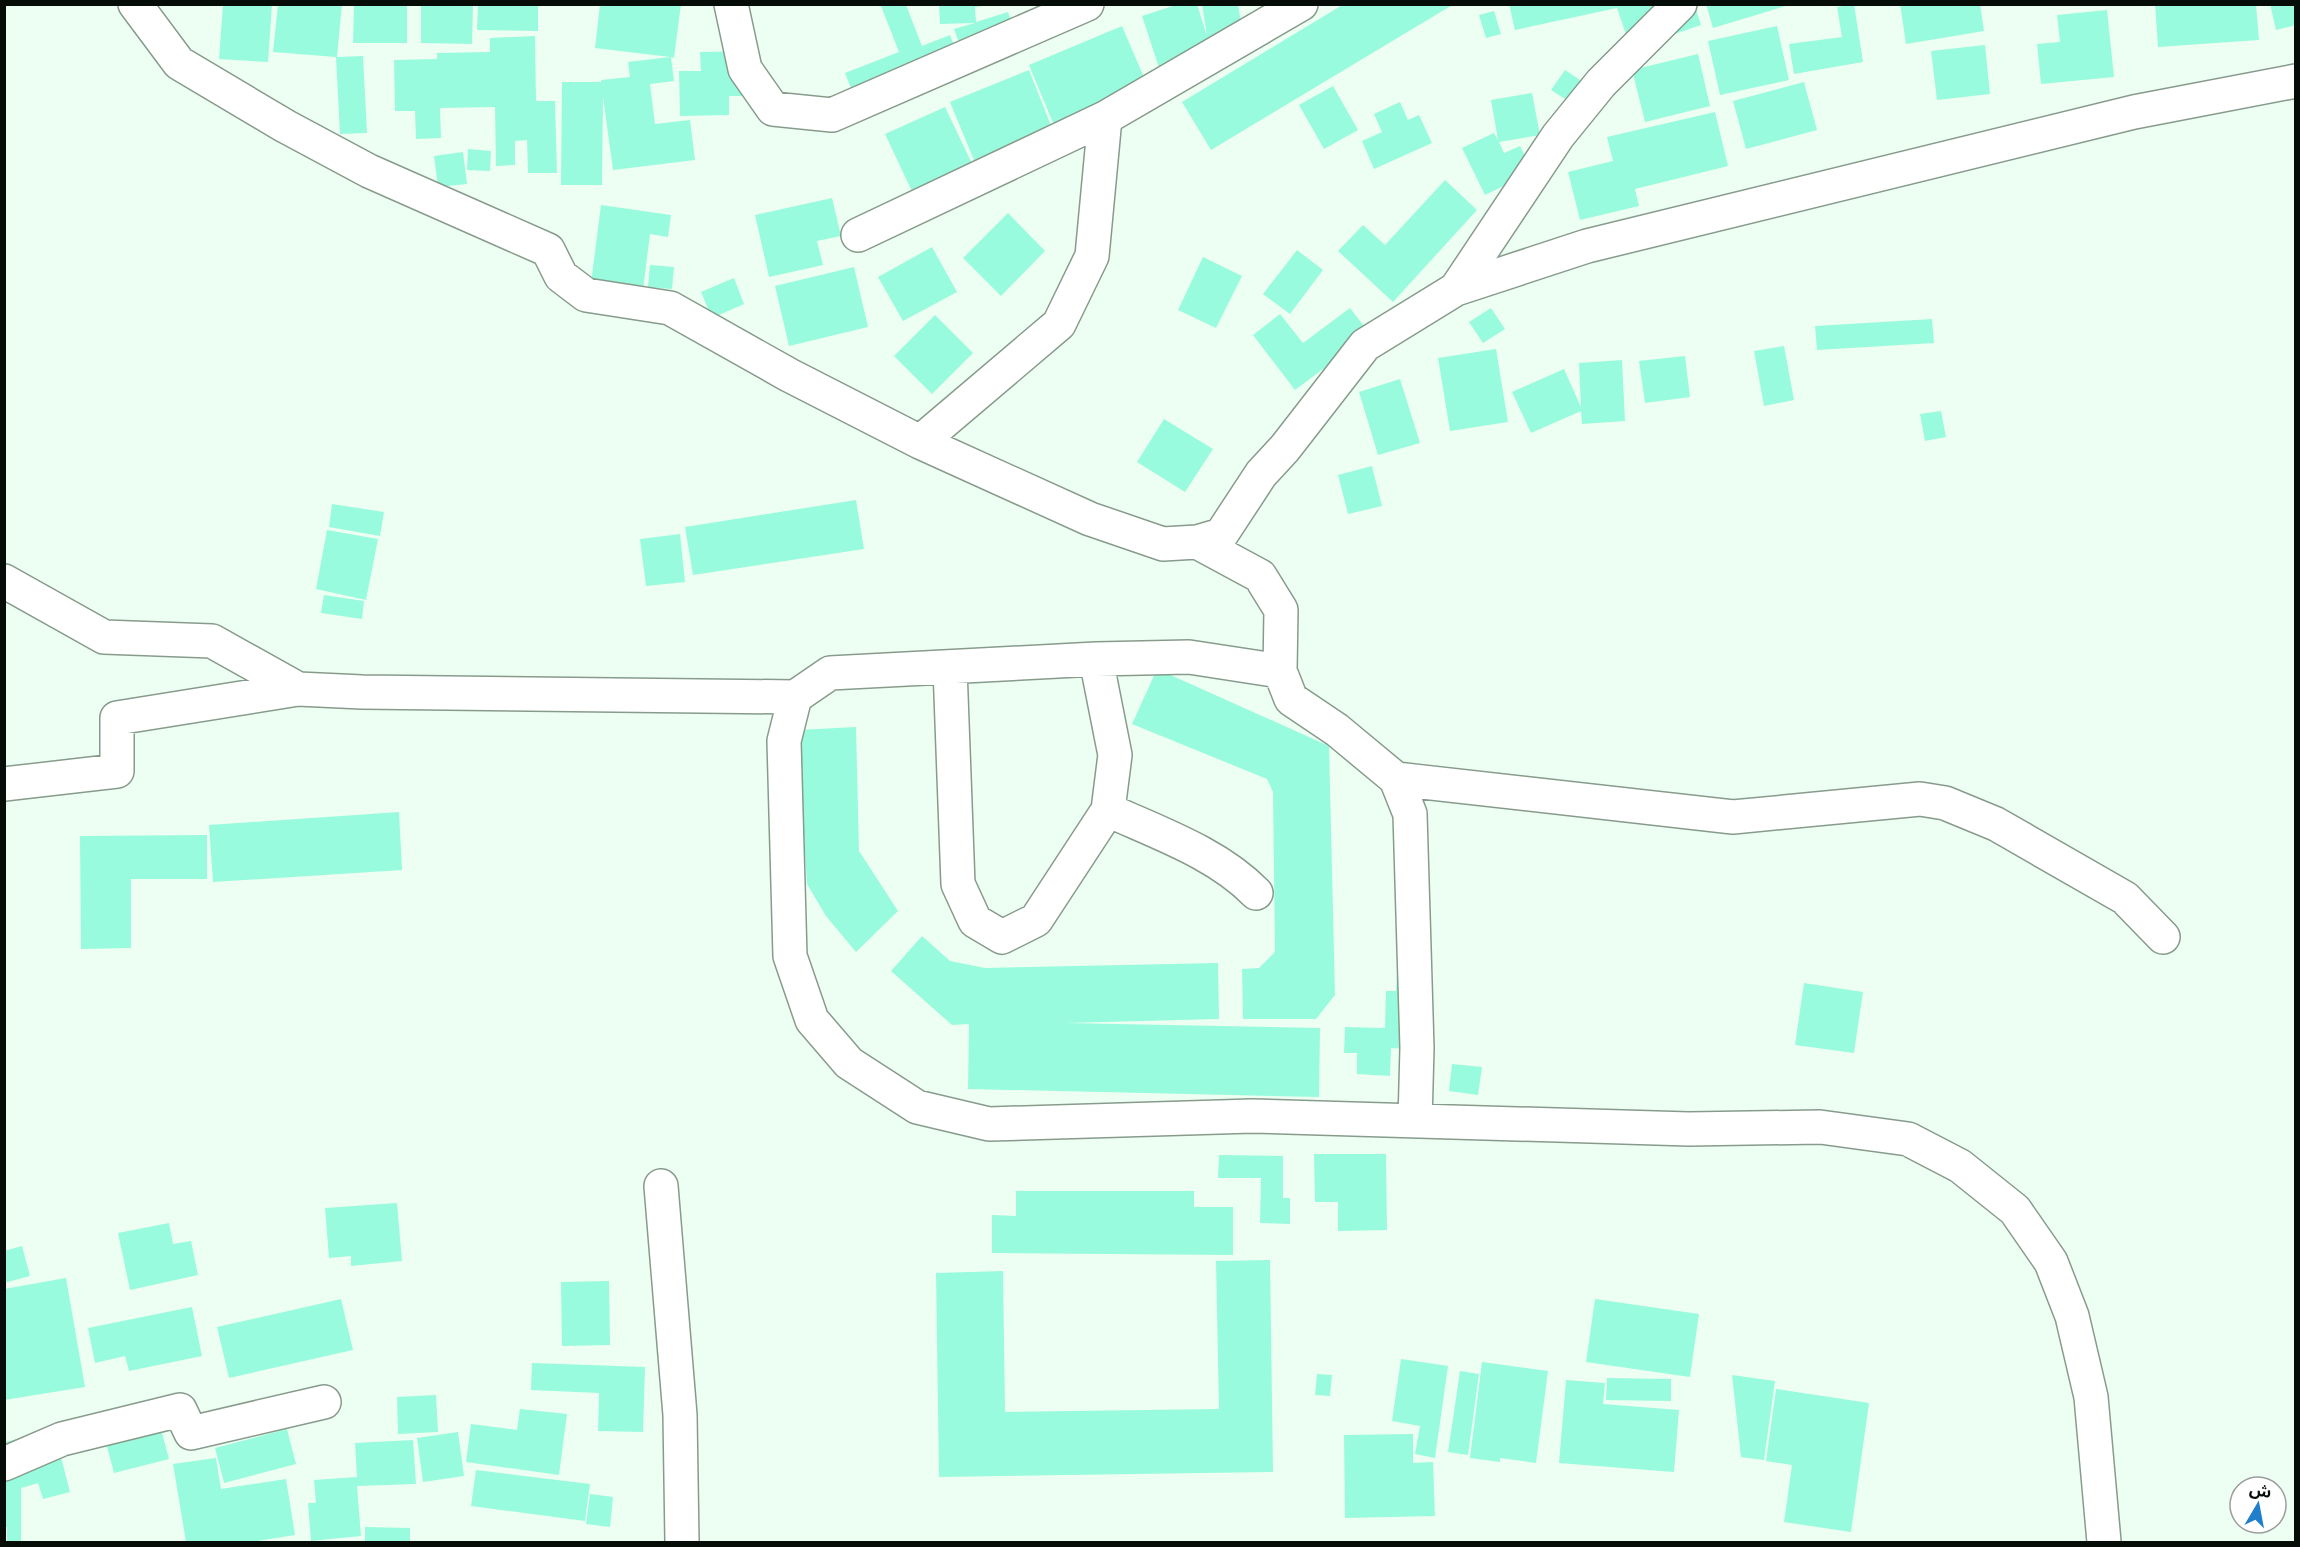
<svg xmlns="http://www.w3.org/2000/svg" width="2300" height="1547" font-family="'Varela Round','Noto Sans Arabic',sans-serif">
	<rect width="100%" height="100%" fill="#edfff2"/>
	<path fill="#99fbdd" d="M 223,4 L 272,4 L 268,62 L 219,59 Z
		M 278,4 L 342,4 L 337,57 L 363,56 L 367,133 L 340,134 L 336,57 L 273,52 Z
		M 354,4 L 407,4 L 407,43 L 353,43 Z
		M 421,4 L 473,4 L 472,44 L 421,43 Z
		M 478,4 L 538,4 L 538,31 L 477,30 Z
		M 600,4 L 681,4 L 674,58 L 671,57 L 674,81 L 650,84 L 655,124 L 690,120 L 695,160 L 613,170 L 603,97 L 602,185 L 561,185 L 562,82 L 601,82 L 601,80 L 630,77 L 628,62 L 670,57 L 595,48 Z
		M 939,4 L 984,4 L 984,6 L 975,7 L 976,22 L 1008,12 L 1017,39 L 964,57 L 954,29 L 975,23 L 940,24 Z
		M 1179,4 L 1197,4 L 1207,36 L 1202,4 L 1238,4 L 1243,36 L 1161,74 L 1142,16 Z
		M 1344,4 L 1454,4 L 1211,150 L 1182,102 Z
		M 1509,4 L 1694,4 L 1701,25 L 1631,49 L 1617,8 L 1515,30 Z
		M 1706,4 L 1789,4 L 1789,5 L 1713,28 Z
		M 1854,4 L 1863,62 L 1794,74 L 1789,44 L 1842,37 L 1837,7 Z
		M 1900,4 L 1980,4 L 1984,31 L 1906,44 Z
		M 2155,4 L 2256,4 L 2259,40 L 2158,47 Z
		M 2270,4 L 2296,4 L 2296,25 L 2276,30 Z
		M 884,5 L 906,5 L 922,46 L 950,35 L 960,60 L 856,101 L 845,73 L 899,52 L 881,6 Z
		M 2107,10 L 2114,77 L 2041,84 L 2037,44 L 2060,42 L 2057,15 Z
		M 1494,11 L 1501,34 L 1486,38 L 1479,15 Z
		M 1122,26 L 1152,96 L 1058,135 L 1029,65 Z
		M 1777,26 L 1789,80 L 1720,95 L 1708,41 Z
		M 535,36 L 536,101 L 555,101 L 557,173 L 528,173 L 527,140 L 515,141 L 515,165 L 496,166 L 495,107 L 440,108 L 441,138 L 416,139 L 415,111 L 395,111 L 394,60 L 437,59 L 437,53 L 490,52 L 490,38 Z
		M 1985,45 L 1990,94 L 1937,100 L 1931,51 Z
		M 747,51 L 748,96 L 729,96 L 729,115 L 680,116 L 679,71 L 701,71 L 700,52 Z
		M 1698,54 L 1710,106 L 1645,122 L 1632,70 Z
		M 1029,70 L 1056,138 L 978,170 L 950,102 Z
		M 1565,70 L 1583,82 L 1570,102 L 1551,90 Z
		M 1804,82 L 1817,130 L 1746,149 L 1733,101 Z
		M 1333,86 L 1358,130 L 1324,149 L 1299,105 Z
		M 1532,93 L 1540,135 L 1499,142 L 1504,153 L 1520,146 L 1533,172 L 1485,195 L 1462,148 L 1494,133 L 1498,140 L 1491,100 Z
		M 1400,102 L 1408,120 L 1419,115 L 1432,143 L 1374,169 L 1362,141 L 1382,132 L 1374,114 Z
		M 945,107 L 977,174 L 917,202 L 885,134 Z
		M 1715,112 L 1728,166 L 1635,189 L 1639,206 L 1580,220 L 1568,172 L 1613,161 L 1607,137 Z
		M 468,149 L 491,151 L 490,171 L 467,170 Z
		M 463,152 L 467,184 L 438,187 L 434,156 Z
		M 1445,180 L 1477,210 L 1393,302 L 1338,251 L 1363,225 L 1385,245 Z
		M 832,198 L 841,236 L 817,241 L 823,265 L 769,277 L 755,215 Z
		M 601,205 L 671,215 L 668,237 L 650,234 L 643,290 L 591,283 Z
		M 1008,213 L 1045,251 L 1001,296 L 963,258 Z
		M 932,247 L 957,292 L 903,321 L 878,277 Z
		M 1297,250 L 1323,270 L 1290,314 L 1263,294 Z
		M 1203,257 L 1242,276 L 1216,328 L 1178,310 Z
		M 650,265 L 674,267 L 672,289 L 648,287 Z
		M 854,267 L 868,327 L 789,346 L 775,286 Z
		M 734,278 L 744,304 L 712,318 L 701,292 Z
		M 1350,308 L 1370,334 L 1295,390 L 1253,335 L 1280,314 L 1303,343 Z
		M 1491,308 L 1505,329 L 1483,343 L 1469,322 Z
		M 935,315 L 973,353 L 932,394 L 894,356 Z
		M 1932,319 L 1934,343 L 1817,350 L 1815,326 Z
		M 1784,346 L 1794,400 L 1764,406 L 1754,351 Z
		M 1496,349 L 1508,422 L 1450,431 L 1438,358 Z
		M 1685,356 L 1690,397 L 1645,403 L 1639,361 Z
		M 1622,360 L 1625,421 L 1582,424 L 1581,411 L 1531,433 L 1512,392 L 1564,369 L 1581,407 L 1579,363 Z
		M 1400,379 L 1420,443 L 1378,455 L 1359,392 Z
		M 1941,411 L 1946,437 L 1925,441 L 1920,414 Z
		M 1164,419 L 1213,449 L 1185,492 L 1137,462 Z
		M 1372,466 L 1382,506 L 1348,514 L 1338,475 Z
		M 856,500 L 864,549 L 693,575 L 685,527 Z
		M 332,504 L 384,512 L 380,536 L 329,527 Z
		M 327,530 L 378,539 L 366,600 L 316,589 Z
		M 680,534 L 685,582 L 646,586 L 640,539 Z
		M 324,595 L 364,601 L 362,619 L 321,613 Z
		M 1157,669 L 1329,746 L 1335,995 L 1316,1019 L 1243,1019 L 1242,969 L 1259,968 L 1275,952 L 1273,792 L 1267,779 L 1132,724 Z
		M 856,727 L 859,851 L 898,911 L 856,952 L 826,916 L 807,884 L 797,730 Z
		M 399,812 L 402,870 L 213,882 L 209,825 Z
		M 207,835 L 207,879 L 131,879 L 131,948 L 81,949 L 80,836 Z
		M 922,936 L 950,961 L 985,968 L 1218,963 L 1219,1019 L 1066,1023 L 1320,1028 L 1319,1097 L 968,1089 L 969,1024 L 952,1025 L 891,971 Z
		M 1397,972 L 1424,973 L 1422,1050 L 1391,1048 L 1390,1076 L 1357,1074 L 1357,1053 L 1344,1053 L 1345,1027 L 1385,1028 L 1386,991 L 1396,991 Z
		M 1804,983 L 1863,992 L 1854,1053 L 1795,1045 Z
		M 1452,1064 L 1482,1067 L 1478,1095 L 1449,1091 Z
		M 1314,1154 L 1386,1154 L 1387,1230 L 1338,1231 L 1338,1202 L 1315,1202 Z
		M 1219,1155 L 1283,1156 L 1283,1198 L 1290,1198 L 1290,1224 L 1260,1223 L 1261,1178 L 1218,1178 Z
		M 1016,1191 L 1194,1191 L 1194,1207 L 1233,1207 L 1233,1255 L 992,1253 L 992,1215 L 1016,1216 Z
		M 397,1203 L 402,1261 L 351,1266 L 351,1256 L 329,1258 L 325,1208 Z
		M 169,1223 L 173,1244 L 191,1241 L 198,1275 L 130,1290 L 118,1233 Z
		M 22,1246 L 30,1276 L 4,1283 L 4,1251 Z
		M 1270,1260 L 1273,1472 L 939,1477 L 936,1273 L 1003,1271 L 1005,1412 L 1219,1409 L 1216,1261 Z
		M 66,1278 L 85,1387 L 4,1400 L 4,1289 Z
		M 609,1281 L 610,1345 L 562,1346 L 561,1282 Z
		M 341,1299 L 353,1350 L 229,1378 L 217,1327 Z
		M 1595,1299 L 1699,1314 L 1690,1377 L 1586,1362 Z
		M 192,1307 L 202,1356 L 129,1371 L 125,1356 L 95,1363 L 88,1328 Z
		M 1401,1359 L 1448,1366 L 1435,1458 L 1415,1454 L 1420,1426 L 1392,1421 Z
		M 1482,1362 L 1548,1371 L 1536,1463 L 1500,1458 L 1500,1462 L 1470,1458 Z
		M 532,1363 L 645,1367 L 643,1432 L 598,1431 L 599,1393 L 531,1390 Z
		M 1460,1371 L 1479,1374 L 1468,1455 L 1448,1452 Z
		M 1317,1374 L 1332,1375 L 1330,1396 L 1315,1395 Z
		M 1732,1375 L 1775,1381 L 1764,1460 L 1741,1457 Z
		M 1607,1378 L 1671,1379 L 1671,1401 L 1606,1400 Z
		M 1566,1380 L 1605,1383 L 1603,1404 L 1679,1410 L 1674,1472 L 1559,1463 Z
		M 1776,1389 L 1869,1403 L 1851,1532 L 1784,1522 L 1792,1465 L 1766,1461 Z
		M 184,1394 L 192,1425 L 162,1433 L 169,1459 L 114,1473 L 99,1416 Z
		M 436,1395 L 438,1432 L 398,1434 L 397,1397 Z
		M 520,1409 L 567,1414 L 559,1475 L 466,1462 L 471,1424 L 517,1430 Z
		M 287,1429 L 296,1464 L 224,1483 L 215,1448 Z
		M 54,1430 L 70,1492 L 43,1499 L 38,1483 L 21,1488 L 21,1542 L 7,1542 L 7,1527 L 4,1527 L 4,1470 L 13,1470 L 5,1442 Z
		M 458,1432 L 464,1476 L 423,1482 L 417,1438 Z
		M 1413,1434 L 1413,1463 L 1433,1462 L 1435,1516 L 1345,1518 L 1344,1435 Z
		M 413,1440 L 416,1484 L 357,1486 L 361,1536 L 311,1541 L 308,1503 L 316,1503 L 314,1480 L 357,1477 L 355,1443 Z
		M 216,1458 L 221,1489 L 286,1479 L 295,1535 L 250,1542 L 186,1542 L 173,1464 Z
		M 476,1470 L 590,1484 L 585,1521 L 471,1506 Z
		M 590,1494 L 613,1497 L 610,1527 L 586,1524 Z
		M 365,1527 L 410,1528 L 410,1542 L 365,1542 Z"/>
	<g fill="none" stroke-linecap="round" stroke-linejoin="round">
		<g stroke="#879b8c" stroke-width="36">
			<path id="minor" d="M 135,4 L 179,63 L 285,126 L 369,171 L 548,250 L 561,276 L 586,295 L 670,308 L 789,375 L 920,442 L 1090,519 L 1163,544 L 1197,542 L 1221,535 L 1261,474 L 1285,448 L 1365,345 L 1456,289 L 1587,246 L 2134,112 L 2296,81
				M 731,4 L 745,69 L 773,109 L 832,115 L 1087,4
				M 858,235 L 1105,118 L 1301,4
				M 1456,289 L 1558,136 L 1601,83 L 1680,4
				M 920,442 L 1059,324 L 1092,256 L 1105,118
				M 1197,542 L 1260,576 L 1281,610 L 1280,671 L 1291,699 L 1337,730 L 1396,779 L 1410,814 L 1417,1048 L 1415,1121
				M 4,581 L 104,637 L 212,641 L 298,689
				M 950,668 L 958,884 L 975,921 L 1002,937 L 1036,920 L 1108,810 L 1115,755 L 1096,659
				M 1280,671 L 1189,657 L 1096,659 L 830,673 L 795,697 L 784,741 L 790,956 L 812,1020 L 849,1063 L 917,1107 L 989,1124 L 1252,1116 L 1689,1129 L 1820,1127 L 1908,1139 L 1960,1166 L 2015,1210 L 2051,1262 L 2072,1316 L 2091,1397 L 2104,1542
				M 1396,779 L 1733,817 L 1920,799 L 1945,803 L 1996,824 L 2125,898 L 2163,937
				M 4,784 L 117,771 L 117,718 L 298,689 L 362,692 L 795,697
				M 1108,810 C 1158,833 1217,853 1256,893
				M 661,1186 L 680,1415 L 682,1542
				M 4,1464 L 62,1439 L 180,1410 L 191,1433 L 324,1402"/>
		</g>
		<use href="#minor" stroke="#fff" stroke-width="33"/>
	</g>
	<rect width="2300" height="1547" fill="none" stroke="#060d08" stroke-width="12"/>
	<g transform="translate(2258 1505) rotate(10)"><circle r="28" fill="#ffffff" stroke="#9b9e9c" stroke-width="1.5"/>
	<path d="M0-4.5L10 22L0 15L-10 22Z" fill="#207ecb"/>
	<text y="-9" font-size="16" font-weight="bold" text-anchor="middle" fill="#060d08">ش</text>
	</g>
</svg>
